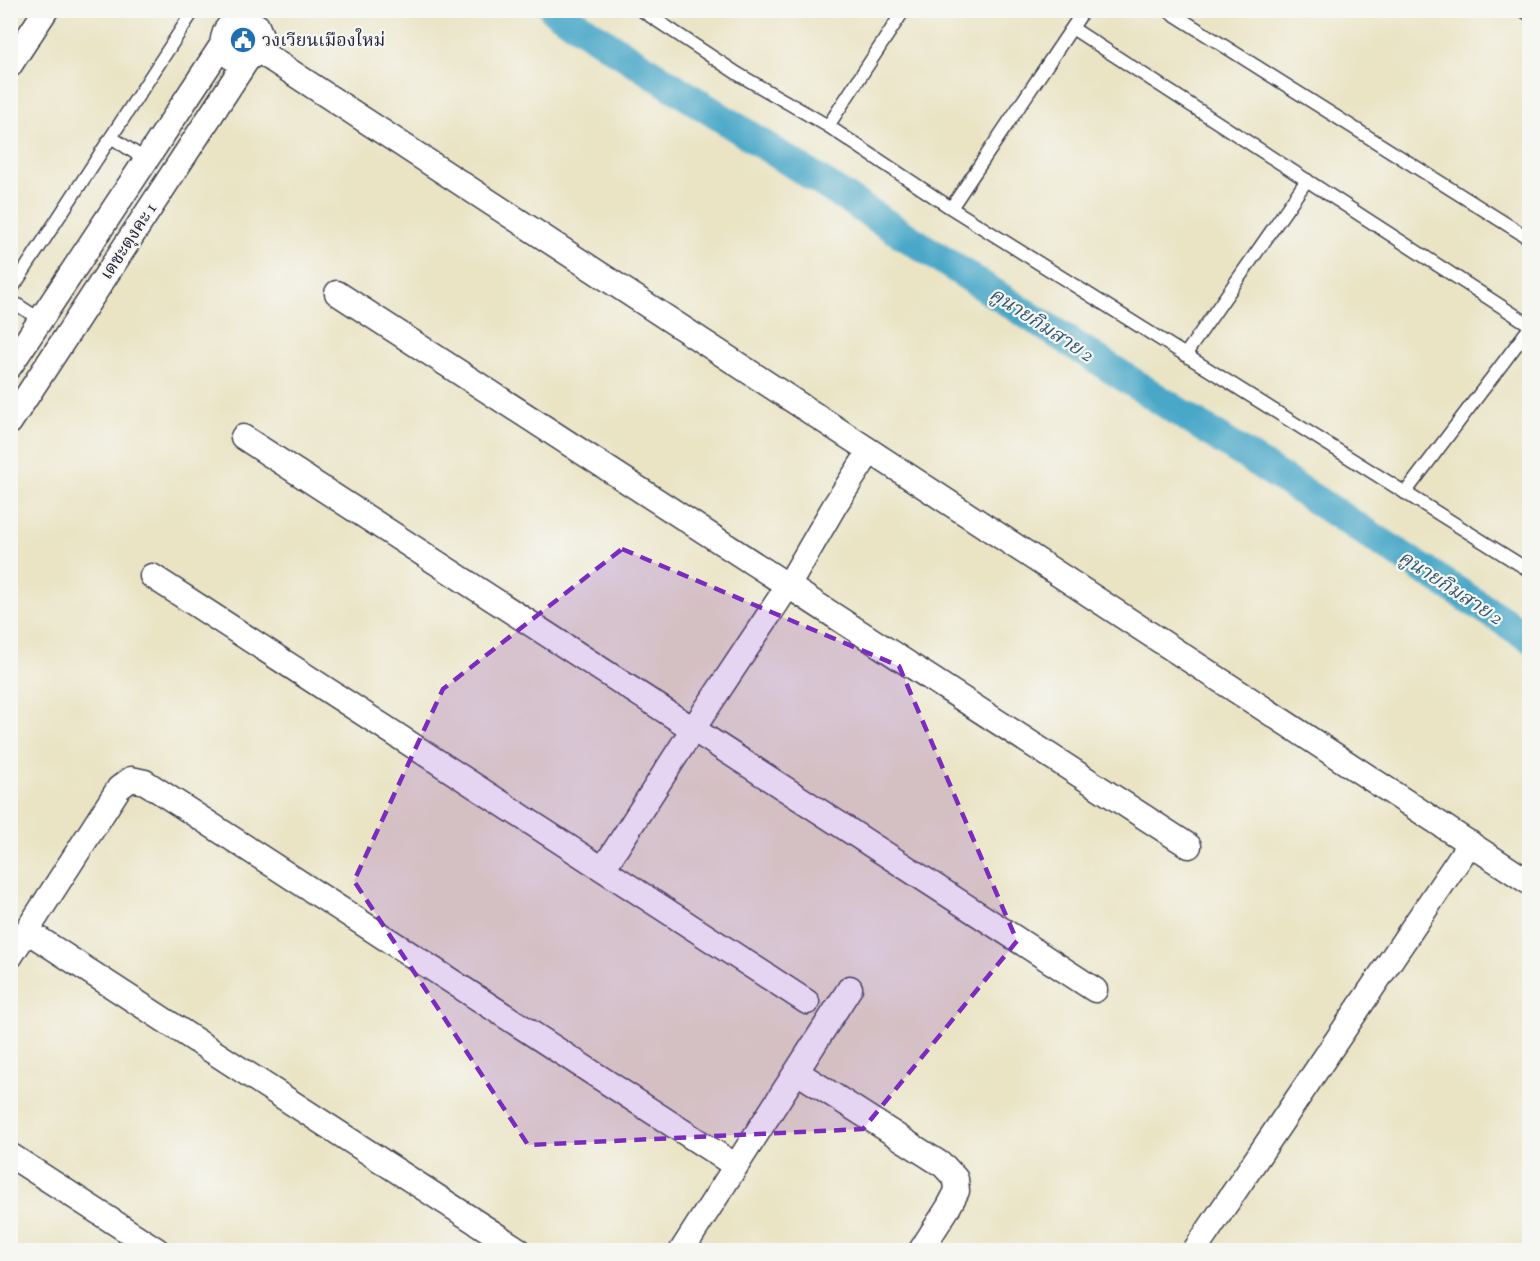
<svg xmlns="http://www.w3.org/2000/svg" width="1540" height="1261" font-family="'Sorts Mill Goudy','Noto Serif Thai',serif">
	<rect width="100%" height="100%" fill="#f6f6f2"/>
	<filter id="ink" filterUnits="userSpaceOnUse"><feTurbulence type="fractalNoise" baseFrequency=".0167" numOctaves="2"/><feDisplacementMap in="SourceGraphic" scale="12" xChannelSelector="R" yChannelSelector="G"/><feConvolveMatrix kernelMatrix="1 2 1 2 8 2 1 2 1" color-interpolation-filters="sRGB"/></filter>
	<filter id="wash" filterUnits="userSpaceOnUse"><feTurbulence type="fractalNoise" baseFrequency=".008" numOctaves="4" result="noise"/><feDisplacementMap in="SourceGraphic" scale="24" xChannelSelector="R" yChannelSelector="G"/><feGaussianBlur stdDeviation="1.35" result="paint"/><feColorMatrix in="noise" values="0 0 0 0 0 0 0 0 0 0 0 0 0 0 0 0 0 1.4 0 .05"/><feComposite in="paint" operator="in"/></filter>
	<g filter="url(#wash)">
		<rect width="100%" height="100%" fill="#eae4c5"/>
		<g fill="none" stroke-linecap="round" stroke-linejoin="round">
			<path stroke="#4aa7c8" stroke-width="30" d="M 554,10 L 1530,638"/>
		</g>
	</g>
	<g filter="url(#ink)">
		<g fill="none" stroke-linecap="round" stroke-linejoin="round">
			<g stroke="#403f50" stroke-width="15">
				<path id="service" d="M 641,10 L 738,74 L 828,126 L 951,208 L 1530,571
					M 1167,10 L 1530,239
					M 1522,10 L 1530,15
					M 1072,28 L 1530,325
					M 828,126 L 904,10
					M 111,137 L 146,160
					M 951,208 L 1084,10
					M 10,292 L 194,10
					M 10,300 L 41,320
					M 1185,355 L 1307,180
					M 1405,493 L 1530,327"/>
			</g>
			<g stroke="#403f50" stroke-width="27">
				<path id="minor" d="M 259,51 L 1530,883
					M 10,65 L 46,10
					M 337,293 L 1189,846
					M 10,366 L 222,45
					M 10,422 L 247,60 L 259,51 L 262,38 L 257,26 L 244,20 C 228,25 224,27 222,45 L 231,57 L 247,60
					M 243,437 L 1095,990
					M 152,576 L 807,1002
					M 603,869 L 693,729 L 788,586 L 835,505 L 870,451
					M 27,931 L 519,1250
					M 10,957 L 119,788 L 131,779 L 145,782 L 736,1166
					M 797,1072 L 944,1166 L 956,1179 L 957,1191 L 948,1208 L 921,1250
					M 10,1155 L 157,1250
					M 682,1250 L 850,988
					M 1195,1250 L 1470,843"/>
			</g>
			<use href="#service" stroke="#fff" stroke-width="12"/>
			<use href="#minor" stroke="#fff" stroke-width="24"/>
		</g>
	</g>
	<path fill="#7b2cbf" fill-opacity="0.2" stroke="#7b2cbf" stroke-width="4.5" stroke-dasharray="12 8" stroke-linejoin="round" d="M 622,549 L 899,666 L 1017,941 L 863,1129 L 528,1145 L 354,881 L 443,689 Z"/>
	<defs>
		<g id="civic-disc" transform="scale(1.35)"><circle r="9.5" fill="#1f6fb2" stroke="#f6f6f2"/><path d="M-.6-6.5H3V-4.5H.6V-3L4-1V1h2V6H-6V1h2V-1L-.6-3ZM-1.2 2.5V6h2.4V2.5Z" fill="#fff"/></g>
	</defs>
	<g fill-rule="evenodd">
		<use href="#civic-disc" x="243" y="40"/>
	</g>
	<g text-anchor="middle" stroke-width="4.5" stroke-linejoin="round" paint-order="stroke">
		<g font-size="18" fill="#22223b" stroke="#f6f6f2" text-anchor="start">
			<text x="262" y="46">วงเวียนเมืองใหม่</text>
		</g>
		<g font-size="18" fill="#22223b" stroke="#f6f6f2">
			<text transform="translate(128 241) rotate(-57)" y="6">เดชะตุงคะ 1</text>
		</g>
		<g font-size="20" font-style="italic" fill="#325773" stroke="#f6f6f2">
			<text transform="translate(1042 324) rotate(33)" y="7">คูนายกิมสาย 2</text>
			<text transform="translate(1451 587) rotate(33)" y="7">คูนายกิมสาย 2</text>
		</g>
	</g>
	<rect width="1540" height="1261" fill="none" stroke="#f6f6f2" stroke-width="36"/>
</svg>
